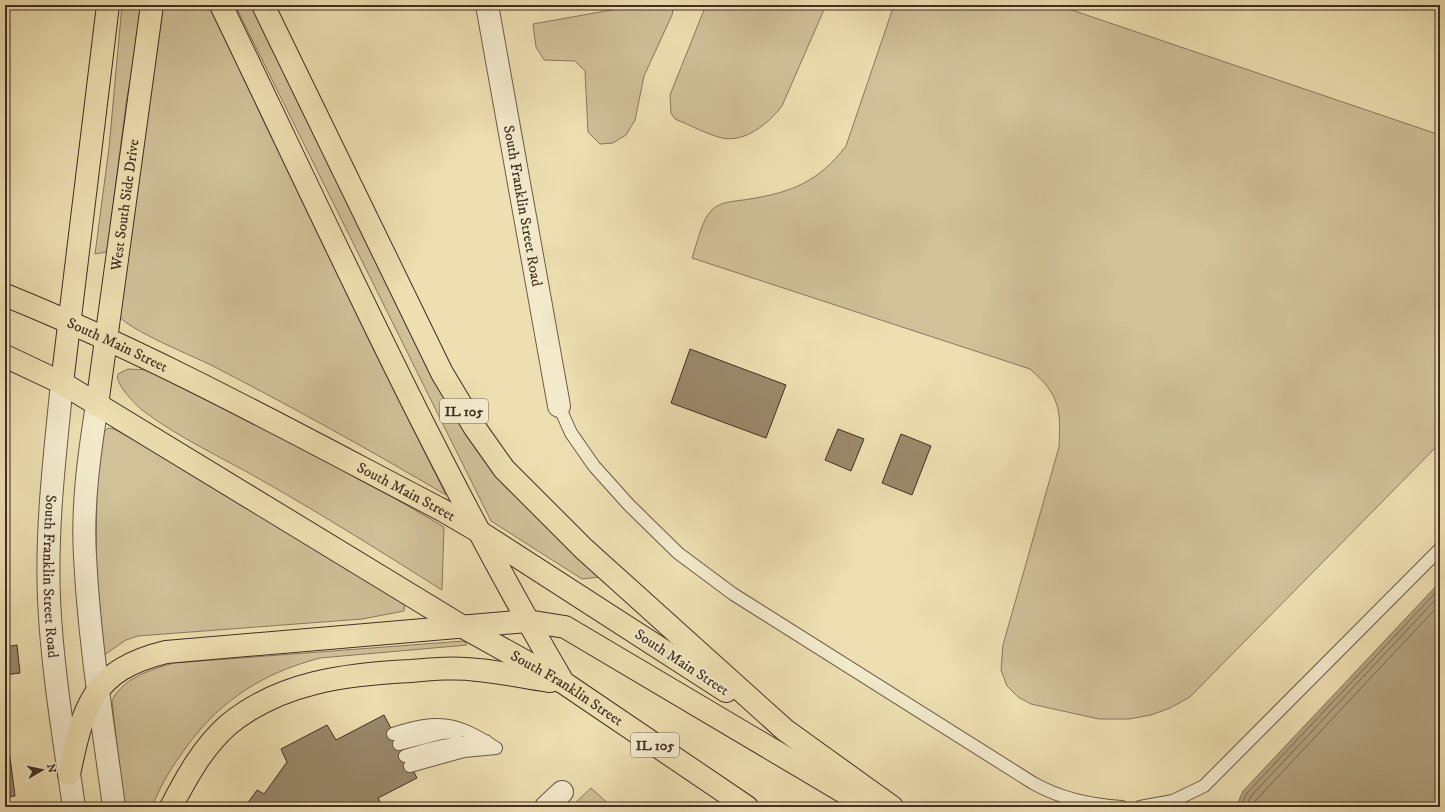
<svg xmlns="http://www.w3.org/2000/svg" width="1445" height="812" font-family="'IM FELL DW Pica',serif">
	<rect width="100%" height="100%" fill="#eddfb1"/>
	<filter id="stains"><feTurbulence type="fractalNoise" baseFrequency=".005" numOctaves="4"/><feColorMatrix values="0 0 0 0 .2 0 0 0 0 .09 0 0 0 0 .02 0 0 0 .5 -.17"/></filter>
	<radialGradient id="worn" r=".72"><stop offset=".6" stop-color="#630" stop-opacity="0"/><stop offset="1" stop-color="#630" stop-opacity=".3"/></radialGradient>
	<path fill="#d0c199" stroke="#88785e" d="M 122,5 L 145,5 L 127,97 L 107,252 L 95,254 L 109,148 Z
		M 161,5 L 213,5 L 368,338 L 446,495 C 370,450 292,407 213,366 C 193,356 128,330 118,315 Z
		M 235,5 L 253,5 L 511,489 L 536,517 L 599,577 L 582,579 L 491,521 Z
		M 639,5 L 674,5 L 672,15 L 644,76 L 635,120 L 626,135 L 613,143 L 600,144 L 588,132 L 585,71 L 575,61 L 544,60 L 536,47 L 533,24 Z
		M 706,5 L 826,5 L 782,106 C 769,123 745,143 722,138 C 706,134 690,125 675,119 L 671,113 L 670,95 Z
		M 894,5 L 1057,5 L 1440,135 L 1440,443 L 1190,697 L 1170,708 L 1151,715 L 1129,719 L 1099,719 L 1031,704 L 1018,697 L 1007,686 L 1001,670 L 1003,645 L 1059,447 C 1061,409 1060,395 1030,369 L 692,258 C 697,244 702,217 714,208 C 723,201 739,201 750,199 C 793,192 819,181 846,146 Z
		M 128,369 L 148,370 L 343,468 L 444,527 L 442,590 C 383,553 323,515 263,481 C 223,458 179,438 142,410 C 135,404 114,383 118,374 Z
		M 108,428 L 114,429 L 175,463 L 405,602 L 404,611 L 362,619 L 138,636 L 126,640 L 104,655 L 96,563 L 97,484 L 102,434 Z
		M 464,641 L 467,645 L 320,658 C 259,674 215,704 180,756 C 169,771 159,789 152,807 L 124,807 L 112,701 C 122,678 152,669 174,663 Z
		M 591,788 L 612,807 L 571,807 Z"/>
	<path fill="#b3a380" stroke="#85745a" d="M 1440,582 L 1440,807 L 1236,807 L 1243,791 Z"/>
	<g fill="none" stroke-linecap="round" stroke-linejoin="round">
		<path stroke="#7a6851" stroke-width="1" d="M 1240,807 L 1247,793 L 1440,588
			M 1246,807 L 1251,796 L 1440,595
			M 1252,807 L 1256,800 L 1440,604"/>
	</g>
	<path fill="#9a8a6c" stroke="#412e22" d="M 690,349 L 786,385 L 766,438 L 671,403 Z
		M 838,429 L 864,439 L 851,471 L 825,460 Z
		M 901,434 L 931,446 L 912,495 L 882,483 Z
		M 17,645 L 20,673 L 5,675 L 5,647 Z
		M 384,715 L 417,778 L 378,798 L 382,805 L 378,807 L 245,807 L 257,790 L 264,794 L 287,762 L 281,749 L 327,725 L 336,740 Z
		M 5,719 L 15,796 L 5,797 Z"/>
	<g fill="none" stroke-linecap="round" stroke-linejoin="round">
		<g stroke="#6c5a46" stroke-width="14">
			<path id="service" d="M 559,406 L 571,433 L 594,466 L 629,505 L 678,553 L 733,594 L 1033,783 C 1061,799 1090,805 1122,807
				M 393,734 C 439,719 456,722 496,748
				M 399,744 L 442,733 L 458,732
				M 405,756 C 432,747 458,742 486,741
				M 410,766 L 464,751 L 496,748
				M 1140,807 L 1173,801 L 1204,786 L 1440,549"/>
		</g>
		<g stroke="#6c5a46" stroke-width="24">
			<g id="minor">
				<path id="s1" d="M 487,5 L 559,406"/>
				<path d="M 546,807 L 562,792"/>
			</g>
		</g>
		<g stroke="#6c5a46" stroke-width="24">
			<g id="tertiary">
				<path id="s2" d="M 62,383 C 55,454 46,527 49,599 C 52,668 64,738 74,807"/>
				<path d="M 97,405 C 89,455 82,506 85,556 C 89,640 103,724 114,807"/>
			</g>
		</g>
		<g stroke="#412e22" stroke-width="24">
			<g id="primary">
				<path d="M 221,5 C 331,233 435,464 563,682"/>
				<path d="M 263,5 L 442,373 L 475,428 L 504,469 L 584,549 L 785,730 L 892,807"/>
				<path id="s3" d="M 5,295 C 156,356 298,435 442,510 L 478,531 L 726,691"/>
				<path id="s4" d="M 5,356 L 62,383 L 463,627 L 564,683 L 747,807"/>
				<path d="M 62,383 L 108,5"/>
				<path id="s5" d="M 97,405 L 152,5"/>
				<path d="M 69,774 C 83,707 92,670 166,652 L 527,621 L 565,627 L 869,807"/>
				<path d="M 171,807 C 186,778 203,747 228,725 C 280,682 347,674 411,671 C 433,669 456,667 478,670 C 502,672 526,678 550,681"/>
			</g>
		</g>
		<use href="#service" stroke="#f3eacc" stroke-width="12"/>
		<use href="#minor" stroke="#f3eacc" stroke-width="22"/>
		<use href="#tertiary" stroke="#f3eacc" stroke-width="22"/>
		<use href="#primary" stroke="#eddfb1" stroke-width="22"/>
	</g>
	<g text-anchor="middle" stroke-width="4" stroke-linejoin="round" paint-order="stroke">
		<g fill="#f3eacc" stroke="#766655" stroke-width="1">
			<rect x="440" y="399" width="48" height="24" rx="3"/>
			<rect x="631" y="733" width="48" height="24" rx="3"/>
		</g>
		<g font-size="14" font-weight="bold" fill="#412e22">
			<text x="464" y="416">IL 105</text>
			<text x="655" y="750">IL 105</text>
		</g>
		<g font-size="15" fill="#412e22" stroke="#f3eacc">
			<text dy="5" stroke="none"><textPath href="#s5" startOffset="202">West South Side Drive</textPath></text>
			<text dy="5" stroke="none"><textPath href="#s1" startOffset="204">South Franklin Street Road</textPath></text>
			<text dy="5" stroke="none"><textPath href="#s3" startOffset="123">South Main Street</textPath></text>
			<text dy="5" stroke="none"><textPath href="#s3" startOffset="447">South Main Street</textPath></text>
			<text dy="5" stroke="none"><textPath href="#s2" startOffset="194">South Franklin Street Road</textPath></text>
			<text transform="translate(682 662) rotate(33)" y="5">South Main Street</text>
			<text dy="5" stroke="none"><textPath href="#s4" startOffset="653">South Franklin Street</textPath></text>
		</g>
	</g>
	<rect width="1445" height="812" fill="none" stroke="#eddfb1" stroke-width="20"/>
	<rect x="6" y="6" width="1433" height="800" fill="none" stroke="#412e22" stroke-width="2"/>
	<rect x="10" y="10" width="1425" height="792" fill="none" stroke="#412e22"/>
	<g transform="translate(42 770) rotate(81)" stroke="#f3eacc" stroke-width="3" paint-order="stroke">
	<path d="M0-3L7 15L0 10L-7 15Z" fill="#412e22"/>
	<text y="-6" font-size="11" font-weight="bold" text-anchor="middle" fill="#412e22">N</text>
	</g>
	<rect width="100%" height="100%" filter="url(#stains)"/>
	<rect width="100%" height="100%" fill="url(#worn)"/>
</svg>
